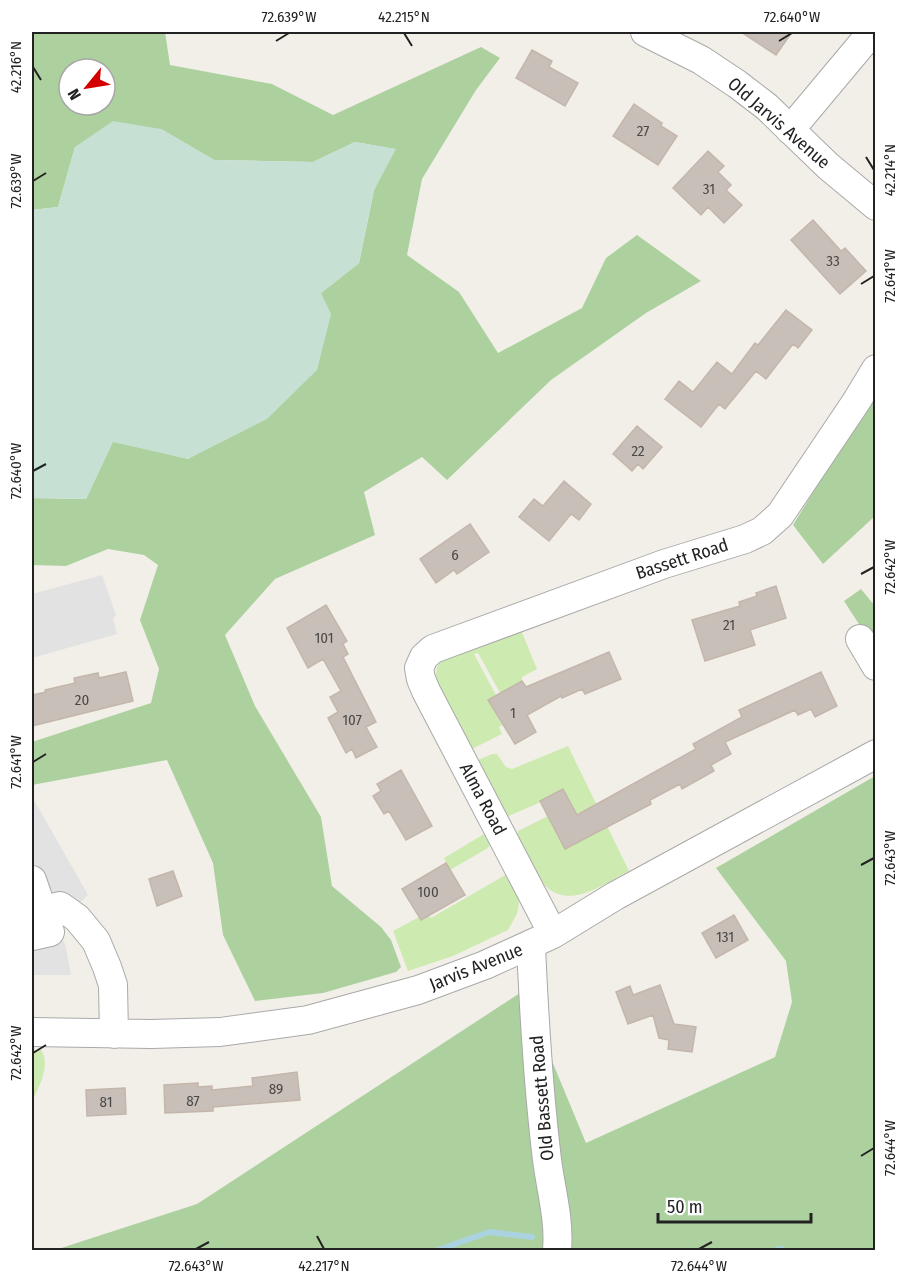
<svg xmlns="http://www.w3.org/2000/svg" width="907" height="1282" font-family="'Fira Sans Condensed',sans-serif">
	<rect width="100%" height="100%" fill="#f2efe9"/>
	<path fill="#cdebb0" d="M 521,630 L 537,669 L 522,677 L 522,681 L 500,693 L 478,653 L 474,654 L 496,695 L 488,700 L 502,725 L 499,727 L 502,734 L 470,750 L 435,679 L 437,667 L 442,660 Z
		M 568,746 L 629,871 C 603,884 567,913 542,882 C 532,870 525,852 517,838 L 518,831 L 548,816 L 565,849 L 600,831 L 590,809 L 577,815 L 563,789 L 541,802 L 506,817 L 478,760 L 492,754 L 497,754 L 506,767 L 512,769 Z
		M 484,834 L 486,835 L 490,844 L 488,848 L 450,870 L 444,858 Z
		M 507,874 L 518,897 L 519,903 L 517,914 L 508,930 L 453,956 L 408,971 L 393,931 L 419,917 L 421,920 L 429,916 L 431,918 Z
		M 32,1050 L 41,1050 C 51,1064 39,1088 32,1101 Z"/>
	<path fill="#add19e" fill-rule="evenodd" d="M 32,32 L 165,32 L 170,65 L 272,84 L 333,115 L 481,47 L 500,58 L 476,90 L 422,179 L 407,255 L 459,292 L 498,353 L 582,308 L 606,258 L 637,235 L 701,281 L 646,313 L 551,380 L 447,480 L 422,457 L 364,492 L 375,535 L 275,579 L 225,635 L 255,706 L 321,817 L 332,886 L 381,927 L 391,940 L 401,967 L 396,972 L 323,993 L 255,1001 L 223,935 L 213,863 L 167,760 L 32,785 L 32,742 L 151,703 L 159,669 L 140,620 L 158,565 L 144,555 L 108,549 L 66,566 L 32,565 L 32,498 L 86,499 L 113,441 L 189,459 L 321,293 L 359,263 L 374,190 L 395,149 L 355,142 L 313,162 L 214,160 L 161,129 L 75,147 L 58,207 L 32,210 ZM 69,69 L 105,69 L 105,105 L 69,105 Z
		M 875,385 L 875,516 L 823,564 L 793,525 L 859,418 Z
		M 861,589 L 875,606 L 875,649 L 844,601 Z
		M 875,776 L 875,1250 L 55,1250 L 197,1204 L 523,991 L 586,1143 L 775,1057 L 792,1002 L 786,961 L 716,868 Z"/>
	<path fill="#c6e0d4" d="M 113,121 L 161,129 L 214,160 L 313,162 L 355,142 L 396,149 L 374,190 L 359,263 L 321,293 L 331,314 L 317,370 L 267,419 L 188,459 L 113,442 L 86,499 L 32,498 L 32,210 L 58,207 L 75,147 Z"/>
	<path fill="#e2e2e2" d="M 102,575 L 116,615 L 113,618 L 117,634 L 32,658 L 32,594 Z
		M 34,800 L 88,895 L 57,924 L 66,948 L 71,975 L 32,975 L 32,801 Z"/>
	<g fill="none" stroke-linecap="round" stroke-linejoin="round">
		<path stroke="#aad3df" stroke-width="6" d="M 438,1250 L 489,1232 L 532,1237
			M 776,1250 L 782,1249"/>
	</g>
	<path fill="#c7bfb8" stroke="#c4b6ab" stroke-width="1.5" d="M 741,32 L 792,32 L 776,55 Z
		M 532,50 L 552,61 L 549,67 L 578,83 L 565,106 L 516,78 Z
		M 634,104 L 662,123 L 661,126 L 677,136 L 658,165 L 613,136 Z
		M 708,151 L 724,166 L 718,172 L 731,185 L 726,190 L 742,205 L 724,223 L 708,207 L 701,215 L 673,188 Z
		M 813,220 L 841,251 L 845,248 L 866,271 L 840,294 L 791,240 Z
		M 786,310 L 812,330 L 798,348 L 793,344 L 766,379 L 756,371 L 725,409 L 719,404 L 701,427 L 665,399 L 679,381 L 693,392 L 717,362 L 732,374 L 755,343 L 758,345 Z
		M 637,426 L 662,447 L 643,469 L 638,464 L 632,471 L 613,454 Z
		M 564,481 L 591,504 L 579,520 L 571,514 L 549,541 L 519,517 L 534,499 L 543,506 Z
		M 470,524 L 489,552 L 457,574 L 454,570 L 436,583 L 420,559 Z
		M 776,586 L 786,618 L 750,630 L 755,645 L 705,661 L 692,620 L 740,606 L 739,602 L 757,596 L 756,593 Z
		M 326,605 L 347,641 L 343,644 L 348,654 L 343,657 L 376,722 L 366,727 L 377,747 L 356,758 L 352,749 L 346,753 L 328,718 L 338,712 L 330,697 L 341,691 L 323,659 L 308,668 L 287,628 Z
		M 609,652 L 621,679 L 585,694 L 582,689 L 562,698 L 561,696 L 527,715 L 536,732 L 515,744 L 488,700 L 522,681 L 526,687 Z
		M 126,672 L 133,701 L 32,726 L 32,695 L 46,692 L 45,690 L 75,683 L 74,678 L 98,673 L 99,678 Z
		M 821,672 L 837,706 L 815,717 L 811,709 L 798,715 L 795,710 L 725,742 L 731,754 L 711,765 L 714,771 L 682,789 L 680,784 L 650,800 L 651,804 L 565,849 L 540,801 L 563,789 L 577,815 L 696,749 L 693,744 L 742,717 L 739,710 Z
		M 401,770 L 432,826 L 406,840 L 389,811 L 384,814 L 373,796 L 381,791 L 377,784 Z
		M 446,863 L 465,895 L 421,920 L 402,889 Z
		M 173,871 L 182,896 L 157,906 L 149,879 Z
		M 734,915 L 748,940 L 716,958 L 702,933 Z
		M 660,985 L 674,1024 L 696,1027 L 692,1052 L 668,1049 L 669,1040 L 659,1038 L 653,1015 L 628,1024 L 616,992 L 630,986 L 633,995 Z
		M 297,1072 L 300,1100 L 213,1107 L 213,1111 L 165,1113 L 164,1085 L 198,1083 L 198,1087 L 212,1086 L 212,1090 L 253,1086 L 252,1078 Z
		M 125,1088 L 126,1114 L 87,1116 L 86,1090 Z"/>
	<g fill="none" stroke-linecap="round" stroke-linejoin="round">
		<g stroke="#a9a9a9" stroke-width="30">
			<path id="minor" d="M 645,32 L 701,60 L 737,84 L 767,107 L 828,166 L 876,206
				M 790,130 L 872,32
				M 860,639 L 876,666
				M 32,880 L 50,932 L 32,936
				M 43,911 L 60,906 L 77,918 L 96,941 L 107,967 L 113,985 L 114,1034
				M 553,934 L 426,691 L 421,679 L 419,668 L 424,657 L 433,649 L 664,564 L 745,539 L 762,531 L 780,515 L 856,402 L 876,369
				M 531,946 C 534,1014 538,1083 546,1151 C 549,1184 560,1217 557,1250
				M 32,1032 L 151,1034 L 220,1032 L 308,1020 L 418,990 L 485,965 L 553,934 L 615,896 L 876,754"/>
		</g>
		<use href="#minor" stroke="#fff" stroke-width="28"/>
	</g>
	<path fill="none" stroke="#222" stroke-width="2" d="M 404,33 L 412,46M 276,41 L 289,33M 779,41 L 792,33M 33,67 L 41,80M 866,157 L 874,170M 33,181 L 46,173M 861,284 L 874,276M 33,471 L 46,464M 861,574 L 874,567M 33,762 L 46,754M 861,865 L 874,858M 33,1053 L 46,1045M 861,1156 L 874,1148M 317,1236 L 324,1249M 196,1249 L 209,1242M 699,1249 L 712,1242"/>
	<g text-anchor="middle" stroke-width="4.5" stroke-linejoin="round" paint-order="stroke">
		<g font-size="15" fill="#4b4948">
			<text x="643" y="136">27</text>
			<text x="709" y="194">31</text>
			<text x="833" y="266">33</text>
			<text x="638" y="456">22</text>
			<text x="455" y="560">6</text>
			<text x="729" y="630">21</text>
			<text x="324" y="643">101</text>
			<text x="82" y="705">20</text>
			<text x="513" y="718">1</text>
			<text x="352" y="725">107</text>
			<text x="428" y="897">100</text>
			<text x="725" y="942">131</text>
			<text x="276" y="1094">89</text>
			<text x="193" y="1106">87</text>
			<text x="106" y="1107">81</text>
		</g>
		<g font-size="18" fill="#222" stroke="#fff">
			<text transform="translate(779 123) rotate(41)" y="6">Old Jarvis Avenue</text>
			<text transform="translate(682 559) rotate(-18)" y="6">Bassett Road</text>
			<text transform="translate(483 799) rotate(62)" y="6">Alma Road</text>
			<text transform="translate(476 967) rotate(-22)" y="6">Jarvis Avenue</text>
			<text transform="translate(542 1098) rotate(-95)" y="6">Old Bassett Road</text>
		</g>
	</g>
	<rect width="907" height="1282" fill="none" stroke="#ffffff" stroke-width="66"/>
	<g transform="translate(87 87) rotate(240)"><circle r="28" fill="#ffffff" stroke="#a7a7a7" stroke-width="1.5"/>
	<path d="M0-4.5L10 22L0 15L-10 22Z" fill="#d40000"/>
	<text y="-9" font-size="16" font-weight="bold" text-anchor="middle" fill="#222222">N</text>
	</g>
	<path d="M658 1213v9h153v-9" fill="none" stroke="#222222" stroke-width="3"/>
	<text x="667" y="1213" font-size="18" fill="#222222" stroke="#ffffff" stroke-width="4.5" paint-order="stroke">50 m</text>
	<rect x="33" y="33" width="841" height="1216" fill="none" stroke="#222" stroke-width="2"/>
	<g font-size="15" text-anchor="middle" fill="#222">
		<text x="289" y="22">72.639°W</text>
		<text x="404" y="22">42.215°N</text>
		<text x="792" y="22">72.640°W</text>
		<text transform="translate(16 67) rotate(-90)" y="5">42.216°N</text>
		<text transform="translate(890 170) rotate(-90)" y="5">42.214°N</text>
		<text transform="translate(16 181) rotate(-90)" y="5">72.639°W</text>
		<text transform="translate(890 276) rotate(-90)" y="5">72.641°W</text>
		<text transform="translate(16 471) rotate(-90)" y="5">72.640°W</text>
		<text transform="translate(890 567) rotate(-90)" y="5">72.642°W</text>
		<text transform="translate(16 762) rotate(-90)" y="5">72.641°W</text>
		<text transform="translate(890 858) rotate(-90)" y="5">72.643°W</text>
		<text transform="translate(16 1053) rotate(-90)" y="5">72.642°W</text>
		<text transform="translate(890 1148) rotate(-90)" y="5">72.644°W</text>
		<text x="196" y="1271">72.643°W</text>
		<text x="324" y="1271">42.217°N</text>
		<text x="699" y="1271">72.644°W</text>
	</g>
</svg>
